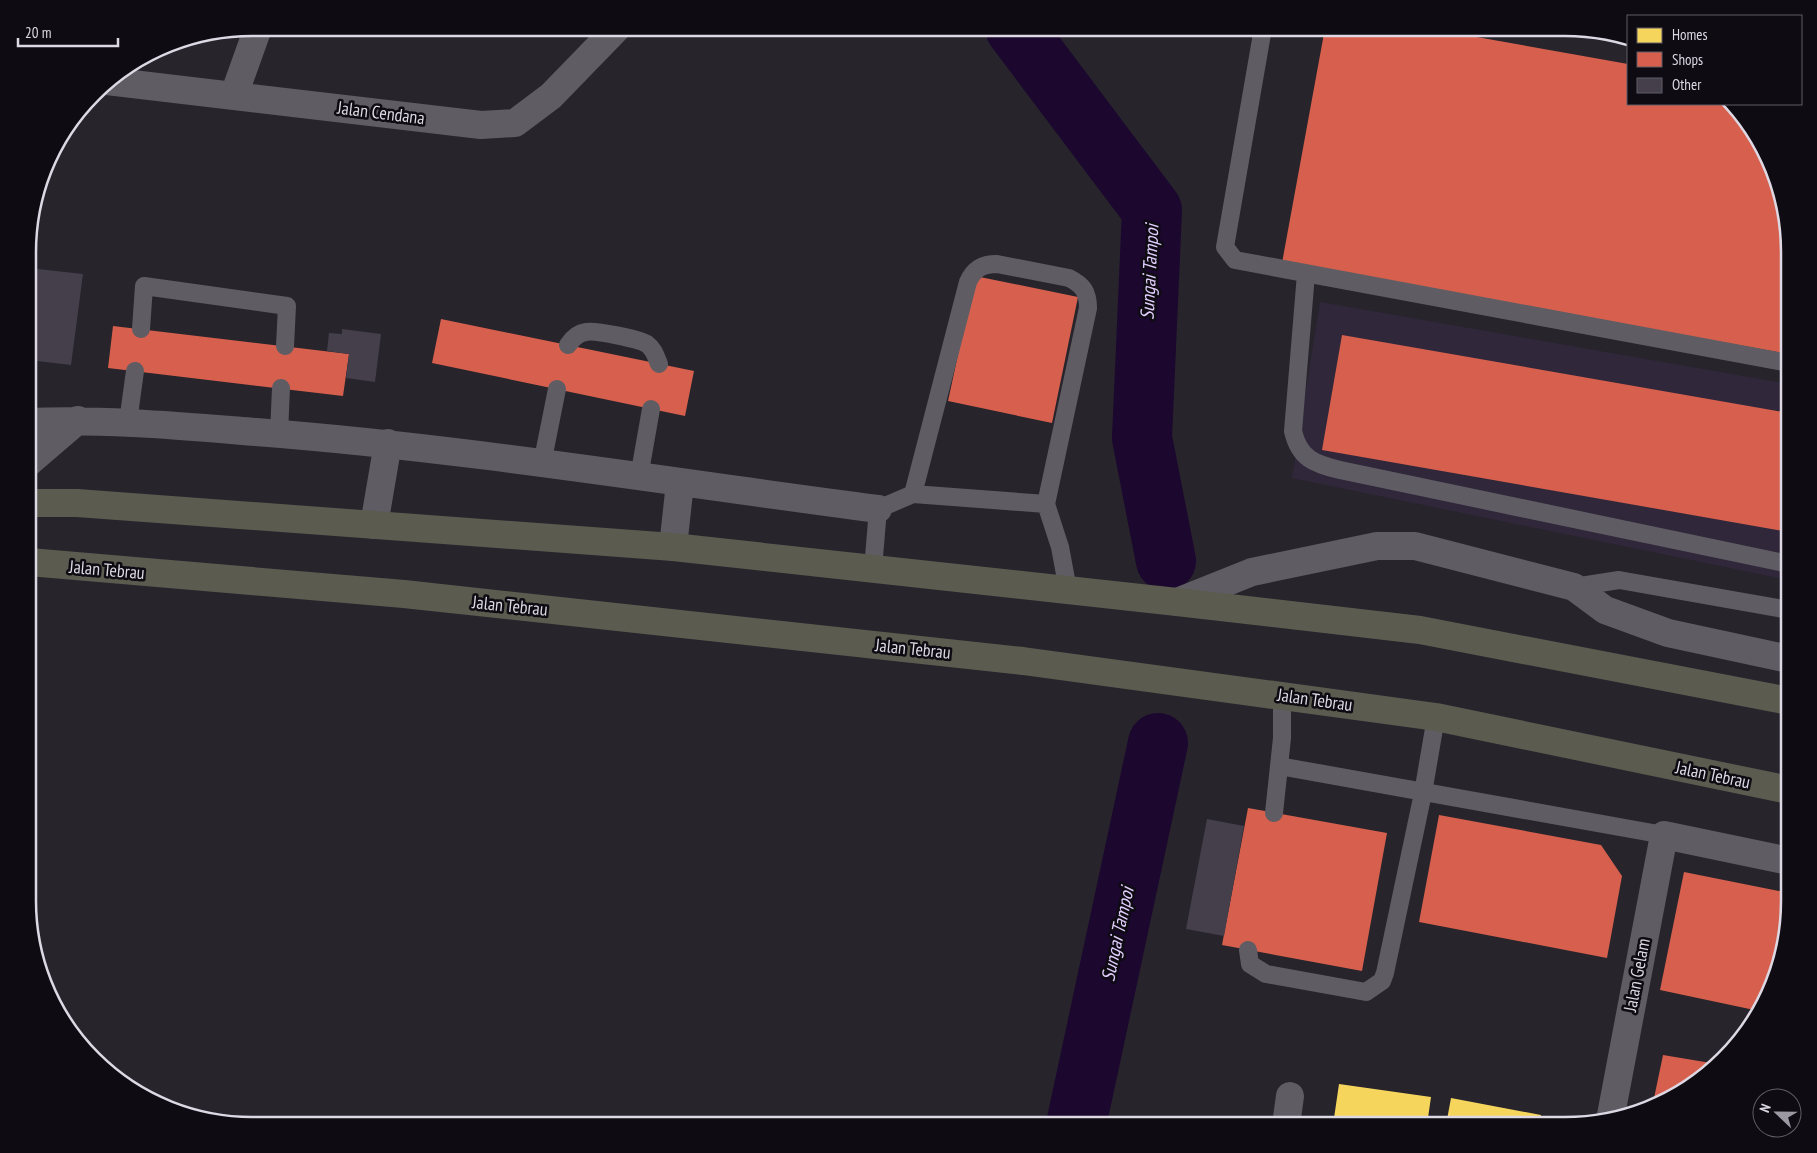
<svg xmlns="http://www.w3.org/2000/svg" width="1817" height="1153" font-family="'PT Sans Narrow',sans-serif">
	<rect width="100%" height="100%" fill="#27242c"/>
	<path fill="#30273b" d="M 1320,302 L 1789,384 L 1789,580 L 1292,478 Z"/>
	<path fill="#f6d55c" d="M 1366,75 L 1492,99 L 1489,112 L 1544,123 L 1543,128 L 1587,136 L 1564,258 L 1523,251 L 1520,264 L 1334,230 L 1335,222 L 1323,220 L 1324,216 L 1306,212 L 1314,172 L 1340,176 L 1341,170 L 1354,172 L 1360,141 L 1348,139 L 1349,132 L 1321,127 L 1329,83 L 1346,86 L 1347,81 L 1364,85 Z
		M 1710,135 L 1761,144 L 1789,238 L 1789,309 L 1740,301 L 1743,287 L 1687,277 L 1689,272 L 1645,264 L 1667,142 L 1707,149 Z
		M 1339,1084 L 1431,1097 L 1427,1125 L 1333,1125 Z
		M 1451,1098 L 1541,1115 L 1539,1125 L 1446,1125 Z"/>
	<path fill="#d6604d" d="M 1325,28 L 1426,28 L 1628,64 L 1628,104 L 1725,104 L 1759,140 L 1789,238 L 1789,354 L 1282,263 Z
		M 975,276 L 1078,297 L 1052,423 L 948,401 Z
		M 441,319 L 694,371 L 685,416 L 432,363 Z
		M 113,326 L 349,354 L 343,396 L 108,368 Z
		M 1342,335 L 1789,413 L 1789,532 L 1322,450 Z
		M 1248,808 L 1387,833 L 1362,971 L 1222,945 Z
		M 1439,815 L 1601,845 L 1622,876 L 1607,958 L 1419,922 Z
		M 1684,872 L 1789,893 L 1789,915 L 1778,973 L 1759,1011 L 1660,990 Z
		M 1663,1055 L 1711,1063 L 1677,1095 L 1653,1103 Z"/>
	<g fill="none" stroke-linecap="round" stroke-linejoin="round">
		<path stroke="#1c072f" stroke-width="60" d="M 1015,28 L 1152,210 L 1142,438 L 1166,561
			M 1076,1125 L 1158,743"/>
	</g>
	<path fill="#453f4c" d="M 29,268 L 83,274 L 71,365 L 29,360 Z
		M 342,329 L 381,334 L 375,382 L 346,378 L 349,354 L 327,351 L 329,333 L 342,334 Z
		M 1207,819 L 1244,826 L 1224,936 L 1186,929 Z"/>
	<g fill="none" stroke-linecap="round" stroke-linejoin="round">
		<path stroke="#5f5d63" stroke-width="18" d="M 1263,28 L 1225,247 L 1235,260 L 1789,363
			M 1306,274 L 1293,431 C 1299,458 1314,464 1340,470 L 1789,564
			M 141,329 L 144,286 L 287,306 L 285,346
			M 568,345 C 572,339 578,333 586,332 C 595,330 639,339 647,344 C 654,349 656,357 659,364
			M 128,422 L 135,371
			M 279,434 L 281,388
			M 542,464 L 557,389
			M 639,477 L 651,409
			M 913,494 L 968,282 C 974,269 982,264 997,264 L 1069,278 C 1083,285 1088,292 1088,308 L 1046,504 L 1060,547 L 1068,590
			M 873,569 L 878,509 L 913,494 L 1046,504
			M 1574,587 L 1619,580 L 1789,610
			M 1279,766 L 1664,835
			M 1274,813 L 1282,738 L 1282,696
			M 1248,950 L 1250,964 L 1266,974 L 1366,992 L 1382,981 L 1385,973 L 1423,793 L 1436,717"/>
		<path stroke="#5f5d63" stroke-width="28" d="M 107,81 L 481,125 L 515,123 L 551,96 L 617,28
			M 234,95 L 258,28
			M 29,422 C 105,419 181,426 256,432 C 464,448 671,482 878,509
			M 29,462 L 78,420
			M 374,525 L 388,443
			M 673,547 L 680,483
			M 1177,602 L 1252,572 L 1377,546 L 1415,546 L 1574,587 L 1605,610 L 1668,633 L 1789,659
			M 1611,1115 L 1664,835 L 1789,861
			M 1286,1125 L 1290,1096"/>
		<path stroke="#5b5b4f" stroke-width="28" d="M 29,503 L 77,503 L 673,547 L 1177,602 L 1420,630 L 1789,701
			M 29,562 L 404,594 L 1023,661 L 1436,717 L 1789,790"/>
	</g>
	<g text-anchor="middle" stroke-width="5" stroke-linejoin="round" paint-order="stroke">
		<g font-size="18" fill="#ddd8e3" stroke="#0e0b12">
			<text transform="translate(381 113) rotate(7)" y="6">Jalan Cendana</text>
			<text transform="translate(107 570) rotate(5)" y="6">Jalan Tebrau</text>
			<text transform="translate(510 606) rotate(6)" y="6">Jalan Tebrau</text>
			<text transform="translate(913 649) rotate(6)" y="6">Jalan Tebrau</text>
			<text transform="translate(1315 700) rotate(8)" y="6">Jalan Tebrau</text>
			<text transform="translate(1713 775) rotate(12)" y="6">Jalan Tebrau</text>
			<text transform="translate(1637 975) rotate(-79)" y="6">Jalan Gelam</text>
		</g>
		<g font-size="19" font-style="italic" fill="#e1cefd" stroke="#0e0b12">
			<text transform="translate(1149 272) rotate(-87)" y="7">Sungai Tampoi</text>
			<text transform="translate(1117 934) rotate(-78)" y="7">Sungai Tampoi</text>
		</g>
	</g>
	<path d="M0 0H1817V1153H0ZM252 36H1565A216 216 0 0 1 1781 252V901A216 216 0 0 1 1565 1117H252A216 216 0 0 1 36 901V252A216 216 0 0 1 252 36Z" fill="#0e0b12" fill-rule="evenodd"/>
	<path fill="none" stroke="#ddd8e3" stroke-width="2.5" d="M252 36H1565A216 216 0 0 1 1781 252V901A216 216 0 0 1 1565 1117H252A216 216 0 0 1 36 901V252A216 216 0 0 1 252 36Z"/>
	<rect x="1627" y="15" width="175" height="90" fill="#0e0b12" stroke="#615d66"/>
	<rect x="1637" y="28" width="25" height="15" fill="#f6d55c" stroke="#615d66"/>
	<text x="1672" y="40" font-size="15" fill="#ddd8e3">Homes</text>
	<rect x="1637" y="52" width="25" height="15" fill="#d6604d" stroke="#615d66"/>
	<text x="1672" y="65" font-size="15" fill="#ddd8e3">Shops</text>
	<rect x="1637" y="78" width="25" height="15" fill="#453f4c" stroke="#615d66"/>
	<text x="1672" y="90" font-size="15" fill="#ddd8e3">Other</text>
	<g transform="translate(1777 1113) rotate(292)"><circle r="24" fill="#0e0b12" stroke="#615d66"/>
	<path d="M0-4L9 19L0 12L-9 19Z" fill="#9d99a3"/>
	<text y="-8" font-size="14" font-weight="bold" text-anchor="middle" fill="#ddd8e3">N</text>
	</g>
	<path d="M18 38v8h100v-8" fill="none" stroke="#ddd8e3" stroke-width="2.5"/>
	<text x="25" y="38" font-size="15" fill="#ddd8e3" stroke="#0e0b12" stroke-width="4" paint-order="stroke">20 m</text>
</svg>
